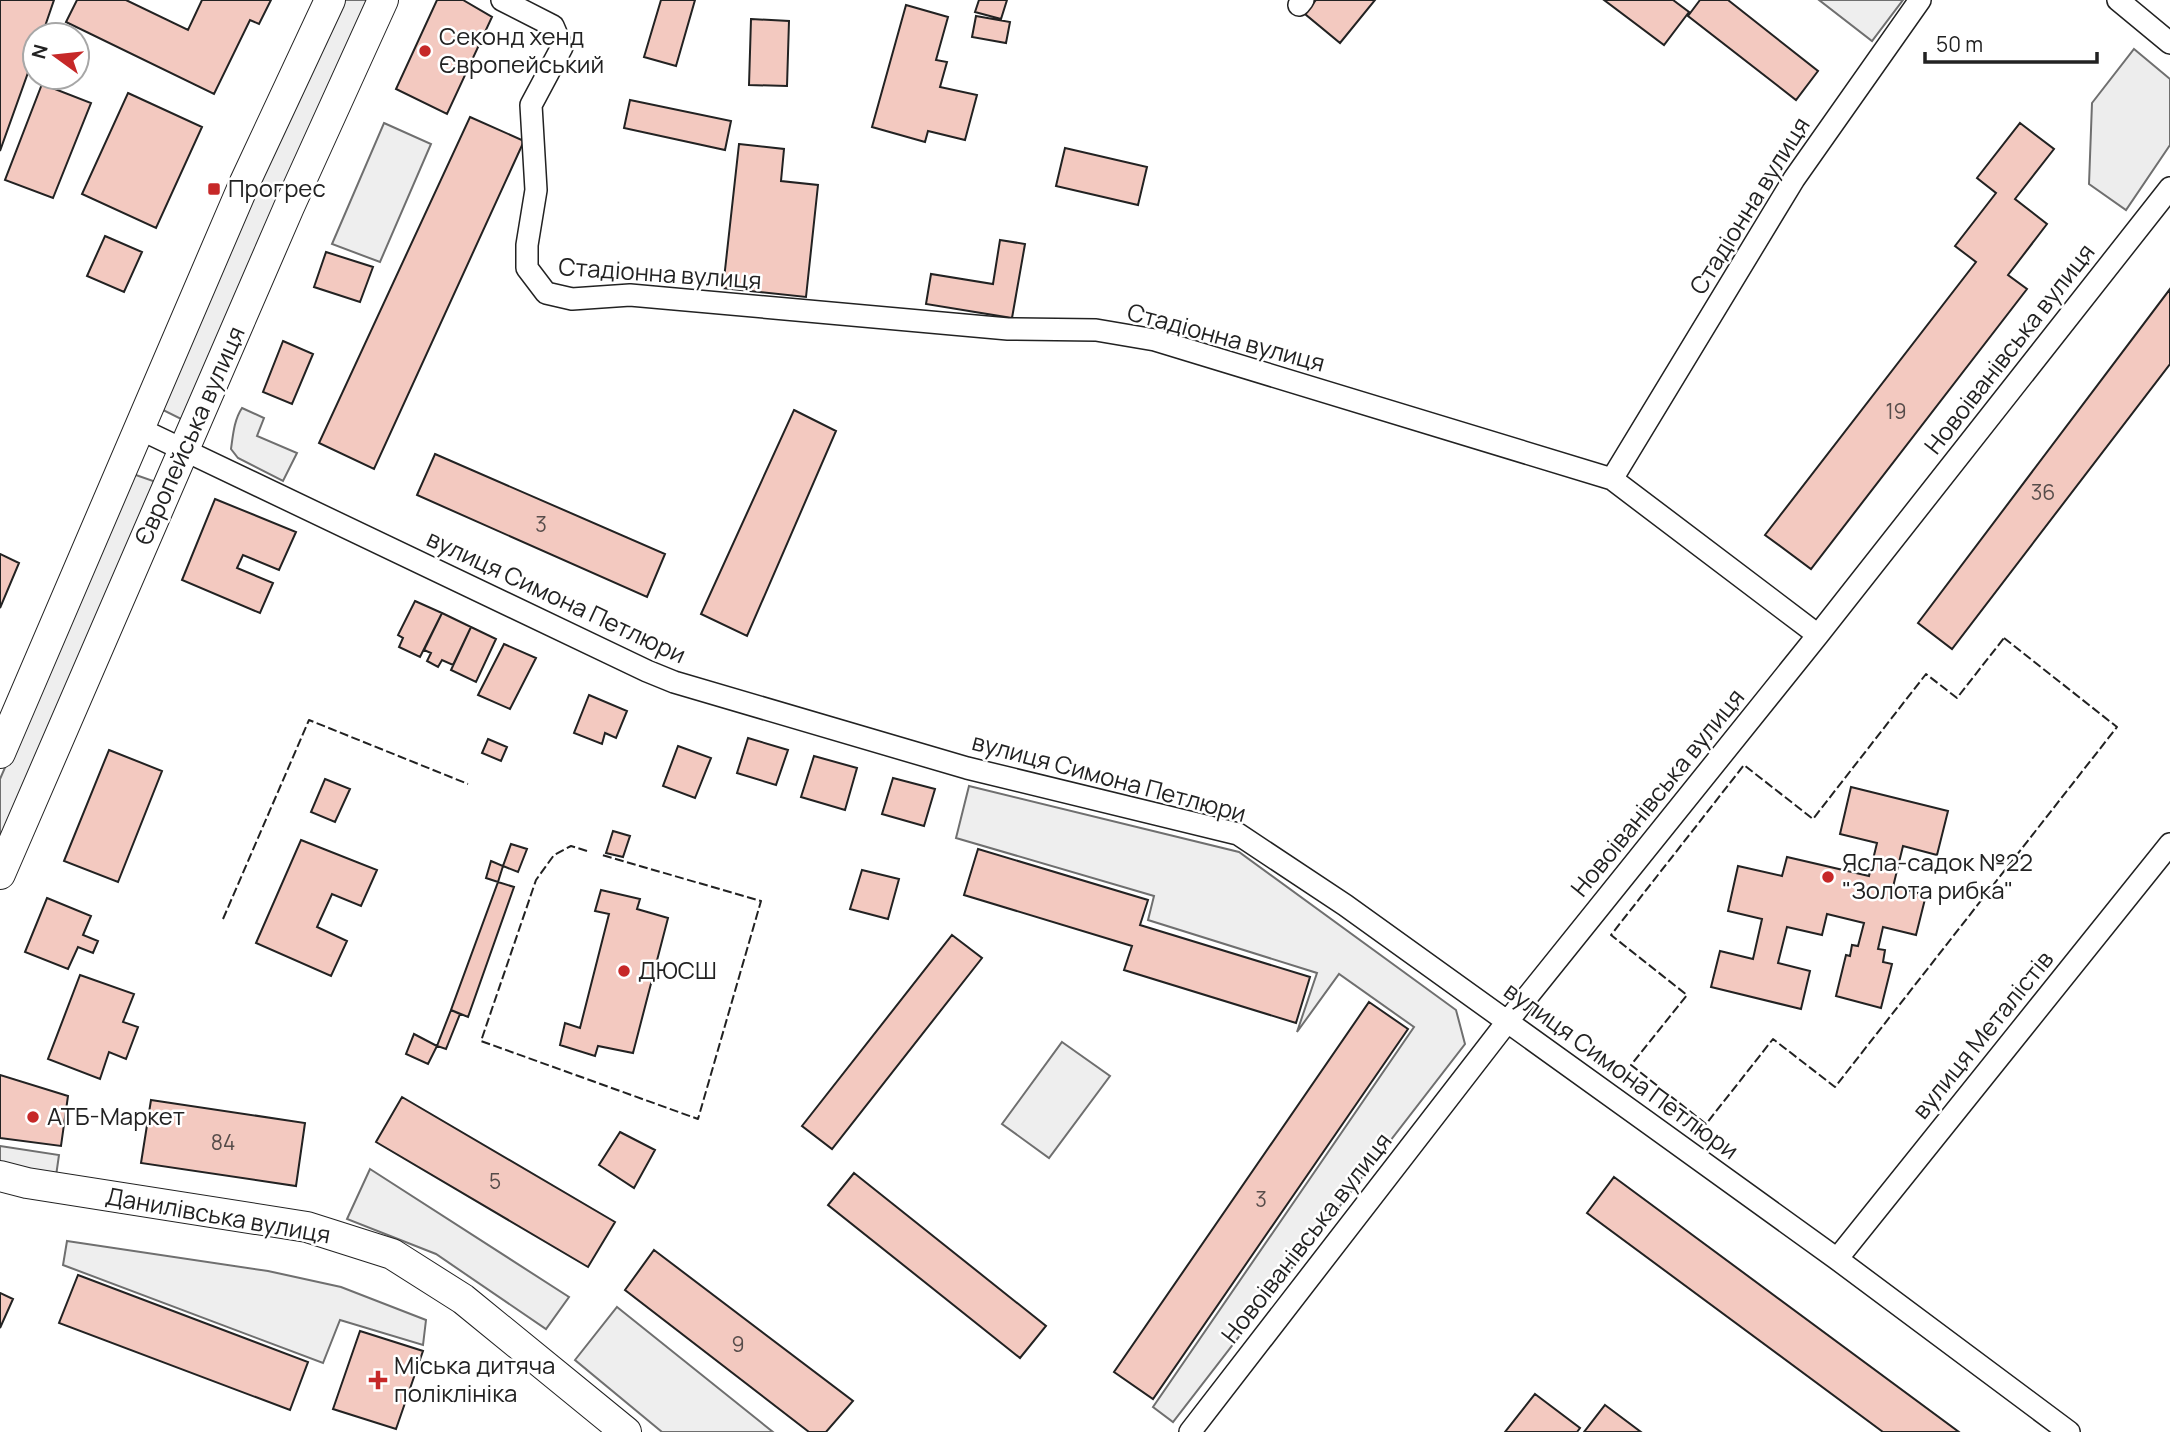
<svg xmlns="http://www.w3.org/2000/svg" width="2170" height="1432" font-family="Manrope,sans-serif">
	<rect width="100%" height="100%" fill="#fff"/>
	<path fill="#eee" stroke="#6f6f6f" stroke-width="2" d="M 342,0 L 369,0 L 185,421 L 159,408 Z
		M 1819,0 L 1903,0 L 1872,41 Z
		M 384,123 L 431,144 L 380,262 L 332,244 Z
		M 242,408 L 264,418 L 257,436 L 297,453 L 283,481 L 238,458 L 231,449 C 233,435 234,420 242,408 Z
		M 133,474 L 159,483 L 0,853 L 0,779 Z
		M 969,786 L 1239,852 L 1456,1010 L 1465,1044 L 1173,1422 L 1153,1407 L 1414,1027 L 1339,974 L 1297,1032 L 1317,973 L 1148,920 L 1154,896 L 956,838 Z
		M 1062,1042 L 1110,1076 L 1049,1158 L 1002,1124 Z
		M 370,1169 L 569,1297 L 546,1329 L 436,1254 L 347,1219 Z
		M 67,1241 L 268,1271 L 341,1287 L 426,1320 L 423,1345 L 340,1320 L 323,1363 L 63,1265 Z
		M 617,1307 L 773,1432 L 662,1432 L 575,1360 Z"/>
	<path fill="#ededed" stroke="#6f6f6f" stroke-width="2" d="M 2134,49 L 2170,79 L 2170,145 L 2126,210 L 2089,184 L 2092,103 Z
		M 0,1146 L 59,1155 L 56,1176 L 0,1167 Z"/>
	<path fill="#f3c9c0" stroke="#222" stroke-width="2" d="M 0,0 L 54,0 L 42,35 L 35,35 L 35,53 L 0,151 Z
		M 77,0 L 126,0 L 188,30 L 202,0 L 271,0 L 259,24 L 250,20 L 214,94 L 66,22 Z
		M 437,0 L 463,0 L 492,17 L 447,114 L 396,89 Z
		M 661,0 L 695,0 L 676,66 L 644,57 Z
		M 979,0 L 1007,0 L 1001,19 L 975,12 Z
		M 1316,0 L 1375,0 L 1340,43 L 1305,14 Z
		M 1604,0 L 1673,0 L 1689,12 L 1664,45 Z
		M 1700,0 L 1728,0 L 1818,71 L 1796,100 L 1688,16 Z
		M 906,5 L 948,17 L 936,60 L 947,62 L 940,87 L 977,95 L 965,140 L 928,131 L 925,142 L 872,127 Z
		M 976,16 L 1010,22 L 1006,43 L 972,37 Z
		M 751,19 L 789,21 L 787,86 L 749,85 Z
		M 42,84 L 91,103 L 53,198 L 5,180 Z
		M 128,93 L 202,127 L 156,228 L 82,194 Z
		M 630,100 L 731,121 L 725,150 L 624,128 Z
		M 470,117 L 524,141 L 374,469 L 319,443 Z
		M 2020,123 L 2054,149 L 2015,199 L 2047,224 L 2008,275 L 2027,289 L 1811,569 L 1765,535 L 1976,262 L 1955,246 L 1996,193 L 1977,178 Z
		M 739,144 L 784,149 L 781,181 L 818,185 L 806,297 L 723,288 Z
		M 1065,148 L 1147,167 L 1138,205 L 1056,186 Z
		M 105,236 L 142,252 L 124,292 L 87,276 Z
		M 1000,240 L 1025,244 L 1012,318 L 926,304 L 931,274 L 993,284 Z
		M 326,252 L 373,267 L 360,302 L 314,287 Z
		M 2170,289 L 2170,364 L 1952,649 L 1918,623 Z
		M 283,341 L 313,354 L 292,404 L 263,392 Z
		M 794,410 L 836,431 L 747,636 L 701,614 Z
		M 435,454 L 665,554 L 647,597 L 417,495 Z
		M 215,499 L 296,532 L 279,570 L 243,555 L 237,568 L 273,583 L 260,613 L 182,580 Z
		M 0,554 L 19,563 L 0,608 Z
		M 415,601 L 442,613 L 420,657 L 399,647 L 403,638 L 398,635 Z
		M 442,613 L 471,627 L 453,665 L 442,660 L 438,667 L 427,661 L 431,653 L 424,650 Z
		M 471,627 L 496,639 L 476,682 L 451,670 Z
		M 504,644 L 536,658 L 510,709 L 478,695 Z
		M 589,695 L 627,711 L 616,738 L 605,733 L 602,744 L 574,733 Z
		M 748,738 L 788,750 L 776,785 L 737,773 Z
		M 488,739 L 507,747 L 501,761 L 482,753 Z
		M 678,746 L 711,758 L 695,798 L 663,786 Z
		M 109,750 L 162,771 L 118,882 L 64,861 Z
		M 814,756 L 857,768 L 845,810 L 801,797 Z
		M 893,778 L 935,789 L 924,826 L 882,814 Z
		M 325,779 L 350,789 L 335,822 L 311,812 Z
		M 1851,787 L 1948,811 L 1937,855 L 1903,846 L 1893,887 L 1926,895 L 1916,935 L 1883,927 L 1878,949 L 1885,950 L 1883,962 L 1892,964 L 1881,1008 L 1836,996 L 1846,955 L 1850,956 L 1852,945 L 1858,946 L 1864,923 L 1827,914 L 1822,935 L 1787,927 L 1778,963 L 1810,971 L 1801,1009 L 1711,987 L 1720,951 L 1753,959 L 1762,919 L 1728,911 L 1738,866 L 1782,876 L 1787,857 L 1869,876 L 1877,843 L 1840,834 Z
		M 613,831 L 630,836 L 623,857 L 606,853 Z
		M 301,840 L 377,870 L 361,906 L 332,894 L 317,927 L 347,941 L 331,976 L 256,943 Z
		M 511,844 L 527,849 L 518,872 L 503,866 Z
		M 978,849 L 1148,900 L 1140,925 L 1310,977 L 1296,1023 L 1124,970 L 1132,946 L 964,895 Z
		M 491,861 L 503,866 L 498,882 L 486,878 Z
		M 862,870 L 899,879 L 888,919 L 850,909 Z
		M 498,882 L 514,887 L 468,1017 L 451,1010 Z
		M 601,890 L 640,899 L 637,909 L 668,918 L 633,1053 L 598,1046 L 595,1056 L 560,1045 L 565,1023 L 580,1028 L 609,914 L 595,911 Z
		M 47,898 L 91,916 L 83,935 L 98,941 L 93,953 L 78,947 L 68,969 L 25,952 Z
		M 952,935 L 982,958 L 832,1149 L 802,1126 Z
		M 80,975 L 134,994 L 123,1022 L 138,1027 L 126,1059 L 109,1052 L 100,1079 L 48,1059 Z
		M 1369,1002 L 1408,1029 L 1153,1399 L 1114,1372 Z
		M 451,1010 L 460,1014 L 446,1049 L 437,1046 Z
		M 414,1034 L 437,1046 L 428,1064 L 406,1054 Z
		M 0,1075 L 68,1096 L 61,1146 L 0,1138 Z
		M 402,1097 L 615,1222 L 588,1267 L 376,1142 Z
		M 151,1100 L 305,1123 L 296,1186 L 141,1163 Z
		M 620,1132 L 655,1150 L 634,1188 L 599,1165 Z
		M 854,1173 L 1046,1326 L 1020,1358 L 828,1205 Z
		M 1614,1177 L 1959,1432 L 1883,1432 L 1587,1213 Z
		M 654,1250 L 853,1401 L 826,1432 L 809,1432 L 625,1290 Z
		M 78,1275 L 308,1362 L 290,1410 L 59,1323 Z
		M 0,1293 L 13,1299 L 0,1328 Z
		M 360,1331 L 423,1351 L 396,1429 L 333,1409 Z
		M 1535,1394 L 1580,1428 L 1577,1432 L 1505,1432 Z
		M 1605,1405 L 1641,1432 L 1584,1432 Z"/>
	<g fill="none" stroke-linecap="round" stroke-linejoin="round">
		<g stroke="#222" stroke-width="24">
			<path id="street" d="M 502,0 L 553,26 L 562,47 L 531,105 L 536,190 L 527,245 L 527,268 L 546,293 L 572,299 L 630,295 L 1008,329 L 1096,330 L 1155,340 L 1612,479 L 1794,179 L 1920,0
				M 2118,0 L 2170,43
				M 1299,5 L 1303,0
				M 140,429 L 647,671 L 674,682 L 967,768 L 1238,834 L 1345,905 L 1647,1122 L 1837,1259 L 2069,1432
				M 1612,479 L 1818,635
				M 1837,1259 L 2170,844
				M 1190,1432 L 1507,1022 L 1818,635 L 2170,188"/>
		</g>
		<g stroke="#222" stroke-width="32">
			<path id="secondary" d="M 0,753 L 245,182 L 330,0
				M 0,874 L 289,207 L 383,0
				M 0,1176 L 27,1183 L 307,1227 L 392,1254 L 463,1299 L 626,1432"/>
		</g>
		<use href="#street" stroke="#fff" stroke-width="21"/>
		<use href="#secondary" stroke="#fff" stroke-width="30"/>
		<path stroke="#222" stroke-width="2" stroke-dasharray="9 3.5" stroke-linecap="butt" d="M 2004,638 L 2117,727 L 1835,1087 L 1773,1039 L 1706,1124 L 1631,1065 L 1687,995 L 1611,935 L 1744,765 L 1813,819 L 1926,674 L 1957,698 Z
			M 587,851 L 571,846 L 554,855 L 536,880 L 481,1041 L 698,1119 L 761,901 L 602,855
			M 223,919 L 309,720 L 468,784"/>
	</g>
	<g fill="#c62828" stroke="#fff" stroke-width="2.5">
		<circle cx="425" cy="51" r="7"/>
		<rect x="207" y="182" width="14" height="14" rx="3.5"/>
		<circle cx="1828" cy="877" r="7"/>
		<circle cx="624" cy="971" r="7"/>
		<circle cx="33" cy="1117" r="7"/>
		<path d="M374.5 1369.5h7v7h7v7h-7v7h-7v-7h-7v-7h7z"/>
	</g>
	<g text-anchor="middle" stroke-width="5" stroke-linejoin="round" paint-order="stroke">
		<g font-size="21" fill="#564c4a">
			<text x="1896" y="419">19</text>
			<text x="2043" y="500">36</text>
			<text x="541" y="532">3</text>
			<text x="223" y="1150">84</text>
			<text x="495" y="1189">5</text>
			<text x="1261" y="1207">3</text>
			<text x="738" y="1352">9</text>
		</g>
		<g font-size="24" fill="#222" stroke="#fff" text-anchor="start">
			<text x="439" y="45">Секонд хенд<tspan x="439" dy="28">Європейський</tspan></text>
			<text x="228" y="197">Прогрес</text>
			<text x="1842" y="871">Ясла-садок №22<tspan x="1842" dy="28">"Золота рибка"</tspan></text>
			<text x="638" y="979">ДЮСШ</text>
			<text x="47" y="1125">АТБ-Маркет</text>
			<text x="394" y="1374">Міська дитяча<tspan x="394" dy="28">поліклініка</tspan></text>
		</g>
		<g font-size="24" fill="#222" stroke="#fff">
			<text transform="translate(1750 206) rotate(-58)" y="8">Стадіонна вулиця</text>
			<text transform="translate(660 274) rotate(4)" y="8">Стадіонна вулиця</text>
			<text transform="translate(1226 338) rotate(15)" y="8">Стадіонна вулиця</text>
			<text transform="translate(2010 349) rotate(-52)" y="8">Новоіванівська вулиця</text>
			<text transform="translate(190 436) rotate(-66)" y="8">Європейська вулиця</text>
			<text transform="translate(556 597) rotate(25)" y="8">вулиця Симона Петлюри</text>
			<text transform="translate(1109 778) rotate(15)" y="8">вулиця Симона Петлюри</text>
			<text transform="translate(1658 793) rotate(-51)" y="8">Новоіванівська вулиця</text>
			<text transform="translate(1983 1035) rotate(-51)" y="8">вулиця Металістів</text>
			<text transform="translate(1621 1071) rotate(36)" y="8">вулиця Симона Петлюри</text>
			<text transform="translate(218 1216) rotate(10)" y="8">Данилівська вулиця</text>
			<text transform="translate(1307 1238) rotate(-52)" y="8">Новоіванівська вулиця</text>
		</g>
	</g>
	<g transform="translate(56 56) rotate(285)"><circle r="33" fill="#ffffff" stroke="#a7a7a7" stroke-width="2"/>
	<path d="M0-5L12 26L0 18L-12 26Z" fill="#c62828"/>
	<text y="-10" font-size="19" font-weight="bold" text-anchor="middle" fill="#222222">N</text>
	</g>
	<path d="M1925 52v10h172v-10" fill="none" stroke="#222222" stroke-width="3.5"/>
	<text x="1936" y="52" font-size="21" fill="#222222" stroke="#ffffff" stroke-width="5" paint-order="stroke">50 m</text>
</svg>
